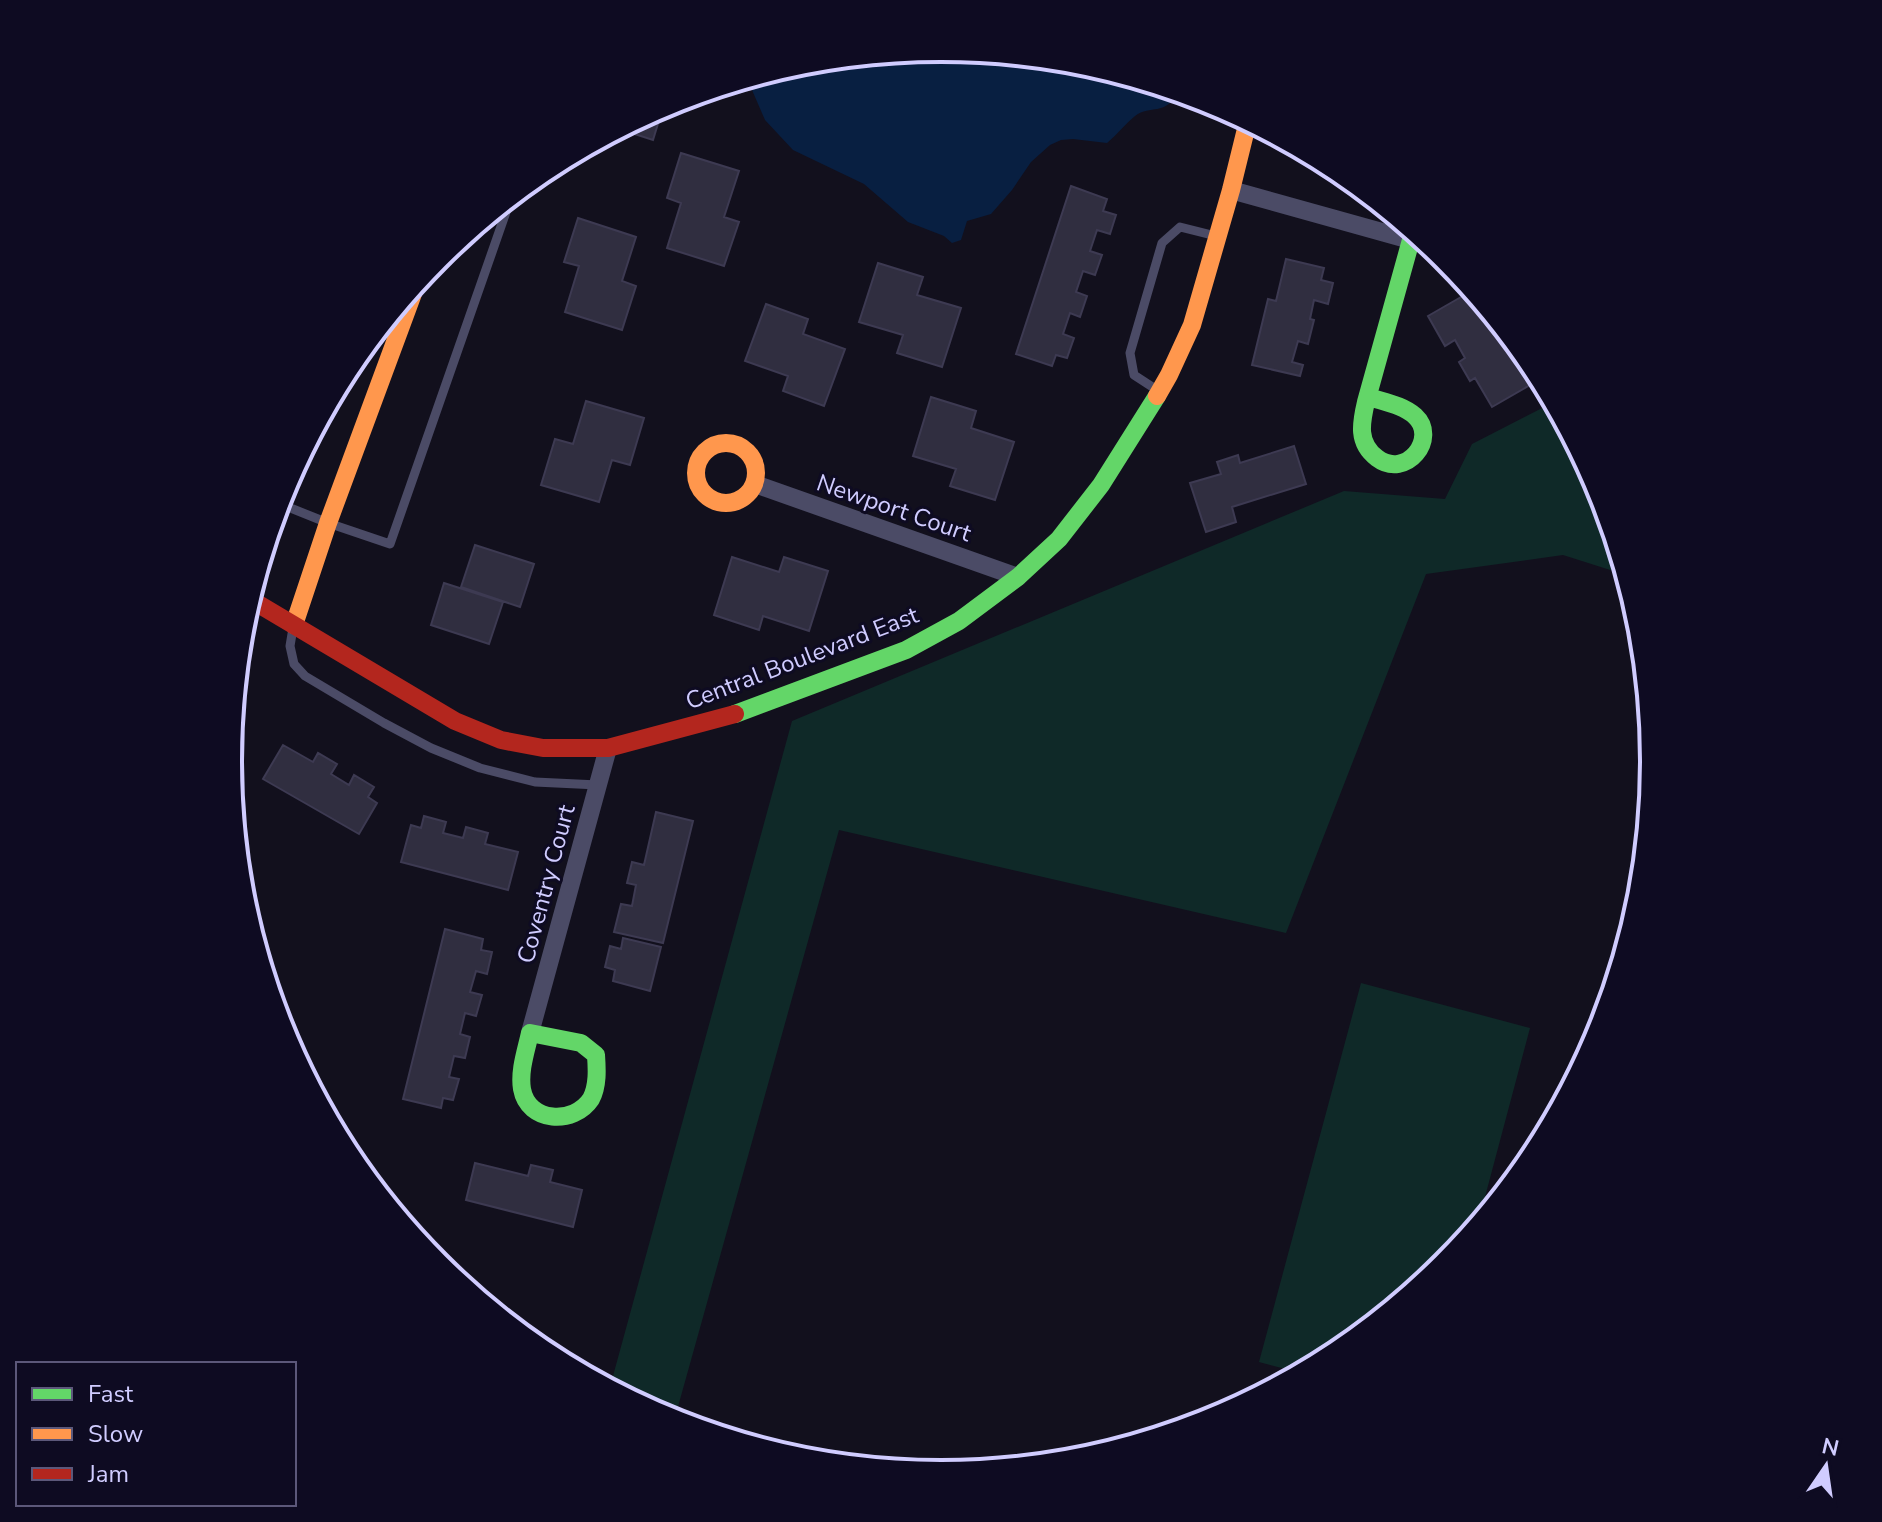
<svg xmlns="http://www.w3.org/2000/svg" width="1882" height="1522" font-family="'Nunito Sans',sans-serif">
	<rect width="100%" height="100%" fill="#12101d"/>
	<path fill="#0f2928" d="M 1554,402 L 1600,489 L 1626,575 L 1563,555 L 1426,574 L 1286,933 L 839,830 L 674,1421 L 607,1387 L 610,1387 L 792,721 L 1344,491 L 1445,499 L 1472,444 Z
		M 1361,983 L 1530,1028 L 1477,1227 L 1445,1265 L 1337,1354 L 1301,1373 L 1259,1362 Z"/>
	<path fill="#081f41" d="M 941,48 L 1081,62 L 1179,92 C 1164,117 1151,104 1135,116 C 1125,124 1117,135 1107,143 L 1073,139 L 1061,140 L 1050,145 L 1031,162 L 1012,190 L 991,214 L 967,221 L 961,240 L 952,243 L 944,236 L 908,222 L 864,184 L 793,150 L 765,120 L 752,90 L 754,76 L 802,62 Z"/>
	<path fill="#302e40" stroke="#3d3a52" stroke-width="2" d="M 664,104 L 653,140 L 619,129 Z
		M 681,153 L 739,171 L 724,217 L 739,222 L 724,266 L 667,248 L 681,203 L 667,198 Z
		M 1071,186 L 1107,199 L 1103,211 L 1116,215 L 1110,234 L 1097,230 L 1090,251 L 1102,255 L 1095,275 L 1083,271 L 1076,292 L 1087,296 L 1080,317 L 1070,313 L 1063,334 L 1074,338 L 1067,358 L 1056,355 L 1052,366 L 1016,354 Z
		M 578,218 L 636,237 L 622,281 L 636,286 L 622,330 L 565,312 L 579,266 L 564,262 Z
		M 1286,259 L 1324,268 L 1321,280 L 1333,283 L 1328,304 L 1314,300 L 1310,319 L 1314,320 L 1308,344 L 1298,341 L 1292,362 L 1303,365 L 1300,376 L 1252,365 L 1268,299 L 1276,301 Z
		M 878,263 L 923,277 L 917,295 L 961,308 L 942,367 L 897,353 L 903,335 L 859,322 Z
		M 1468,293 L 1489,329 L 1496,325 L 1530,385 L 1492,407 L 1475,378 L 1470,381 L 1459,362 L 1465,358 L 1455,340 L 1445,346 L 1428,316 Z
		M 766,304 L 808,319 L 803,334 L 845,349 L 824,406 L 783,391 L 788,376 L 745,361 Z
		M 931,397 L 976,411 L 971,428 L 1014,442 L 995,500 L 950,486 L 956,469 L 913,456 Z
		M 586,401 L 644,418 L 630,465 L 612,460 L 599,502 L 541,485 L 555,439 L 573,444 Z
		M 1294,446 L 1306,484 L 1232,507 L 1236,522 L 1206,532 L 1190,483 L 1221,474 L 1217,462 L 1238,455 L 1240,463 Z
		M 475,545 L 534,564 L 520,607 L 461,587 Z
		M 732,557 L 779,572 L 784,557 L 828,571 L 809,631 L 763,616 L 759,630 L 714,615 Z
		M 444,583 L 503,602 L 489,644 L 431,625 Z
		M 283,745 L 313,762 L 318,753 L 337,764 L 331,774 L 349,785 L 354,775 L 374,787 L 368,797 L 377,803 L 359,834 L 263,779 Z
		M 656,812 L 693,821 L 663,943 L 614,932 L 621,904 L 632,906 L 636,885 L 627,883 L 632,862 L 644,865 Z
		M 424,816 L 446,822 L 443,833 L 463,838 L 466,827 L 488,833 L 485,844 L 518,852 L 508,890 L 401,862 L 411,825 L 421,828 Z
		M 445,929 L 483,939 L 481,950 L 492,952 L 487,974 L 476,971 L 470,992 L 482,995 L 476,1016 L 465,1013 L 460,1034 L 470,1037 L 465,1058 L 454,1056 L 449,1077 L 459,1079 L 453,1100 L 443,1098 L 441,1108 L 403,1099 Z
		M 623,938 L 661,947 L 650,991 L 613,981 L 615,970 L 605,967 L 610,946 L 621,949 Z
		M 475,1163 L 528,1176 L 531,1165 L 553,1170 L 550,1182 L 582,1190 L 573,1227 L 466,1200 Z"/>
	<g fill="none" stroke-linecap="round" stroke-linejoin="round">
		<path stroke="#4b4b66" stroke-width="9" d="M 1157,390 L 1134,375 L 1130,353 L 1162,243 L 1180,227 L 1216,236
			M 278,503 L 328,523 L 390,544 L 512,195
			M 293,628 L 290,646 L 294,664 L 305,676 L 384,723 L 431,748 L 480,768 L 535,782 L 598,785"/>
		<path stroke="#4b4b66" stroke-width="18" d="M 1231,190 L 1432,246
			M 755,484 L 1018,577
			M 530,1033 L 608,748"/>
		<path stroke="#63d668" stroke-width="18" d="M 1369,397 C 1384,402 1403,405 1415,416 C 1439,438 1406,480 1377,458 C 1357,443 1361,423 1366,402 L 1411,240
			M 735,714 L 906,650 L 959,621 L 1018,577 L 1059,539 L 1101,485 L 1157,396
			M 530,1033 L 581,1043 L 596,1055 C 597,1069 598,1086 591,1099 C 574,1125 528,1123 522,1089 C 519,1071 526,1051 530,1033 Z"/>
		<path stroke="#ff974d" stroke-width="18" d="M 1157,396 L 1169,375 L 1192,325 L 1231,190 L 1248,121
			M696 473a30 30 0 1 1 60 0a30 30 0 1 1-60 0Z
			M 294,625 L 328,523 L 418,280"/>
		<path stroke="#b3261e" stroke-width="18" d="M 248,600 L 260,605 L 455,721 L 501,740 L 543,748 L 608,748 L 735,714"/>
	</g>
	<g text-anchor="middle" stroke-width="6" stroke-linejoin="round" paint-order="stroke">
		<g font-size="24" fill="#d0ccff" stroke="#0e0b22">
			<text transform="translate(894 508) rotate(19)" y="8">Newport Court</text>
			<text transform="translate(802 658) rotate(-21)" y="8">Central Boulevard East</text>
			<text transform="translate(546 884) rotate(-75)" y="8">Coventry Court</text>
		</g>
	</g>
	<path d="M0 0H1882V1522H0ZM242 761a699 699 0 1 1 1398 0a699 699 0 1 1-1398 0Z" fill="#0e0b22" fill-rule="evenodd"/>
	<path fill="none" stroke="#d0ccff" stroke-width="4" d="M242 761a699 699 0 1 1 1398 0a699 699 0 1 1-1398 0Z"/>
	<rect x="16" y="1362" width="280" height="144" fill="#0e0b22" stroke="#5c587a" stroke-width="2"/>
	<rect x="32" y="1388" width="40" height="12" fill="#63d668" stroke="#5c587a" stroke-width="2"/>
	<text x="88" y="1402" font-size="24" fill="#d0ccff">Fast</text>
	<rect x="32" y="1428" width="40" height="12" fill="#ff974d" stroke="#5c587a" stroke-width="2"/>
	<text x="88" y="1442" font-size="24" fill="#d0ccff">Slow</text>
	<rect x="32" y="1468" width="40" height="12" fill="#b3261e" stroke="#5c587a" stroke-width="2"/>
	<text x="88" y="1482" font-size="24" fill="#d0ccff">Jam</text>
	<g transform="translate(1826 1466) rotate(13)" stroke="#0e0b22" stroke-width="6" paint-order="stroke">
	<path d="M0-6L14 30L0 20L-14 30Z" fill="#d0ccff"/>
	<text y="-12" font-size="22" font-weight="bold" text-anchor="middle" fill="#d0ccff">N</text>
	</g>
</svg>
